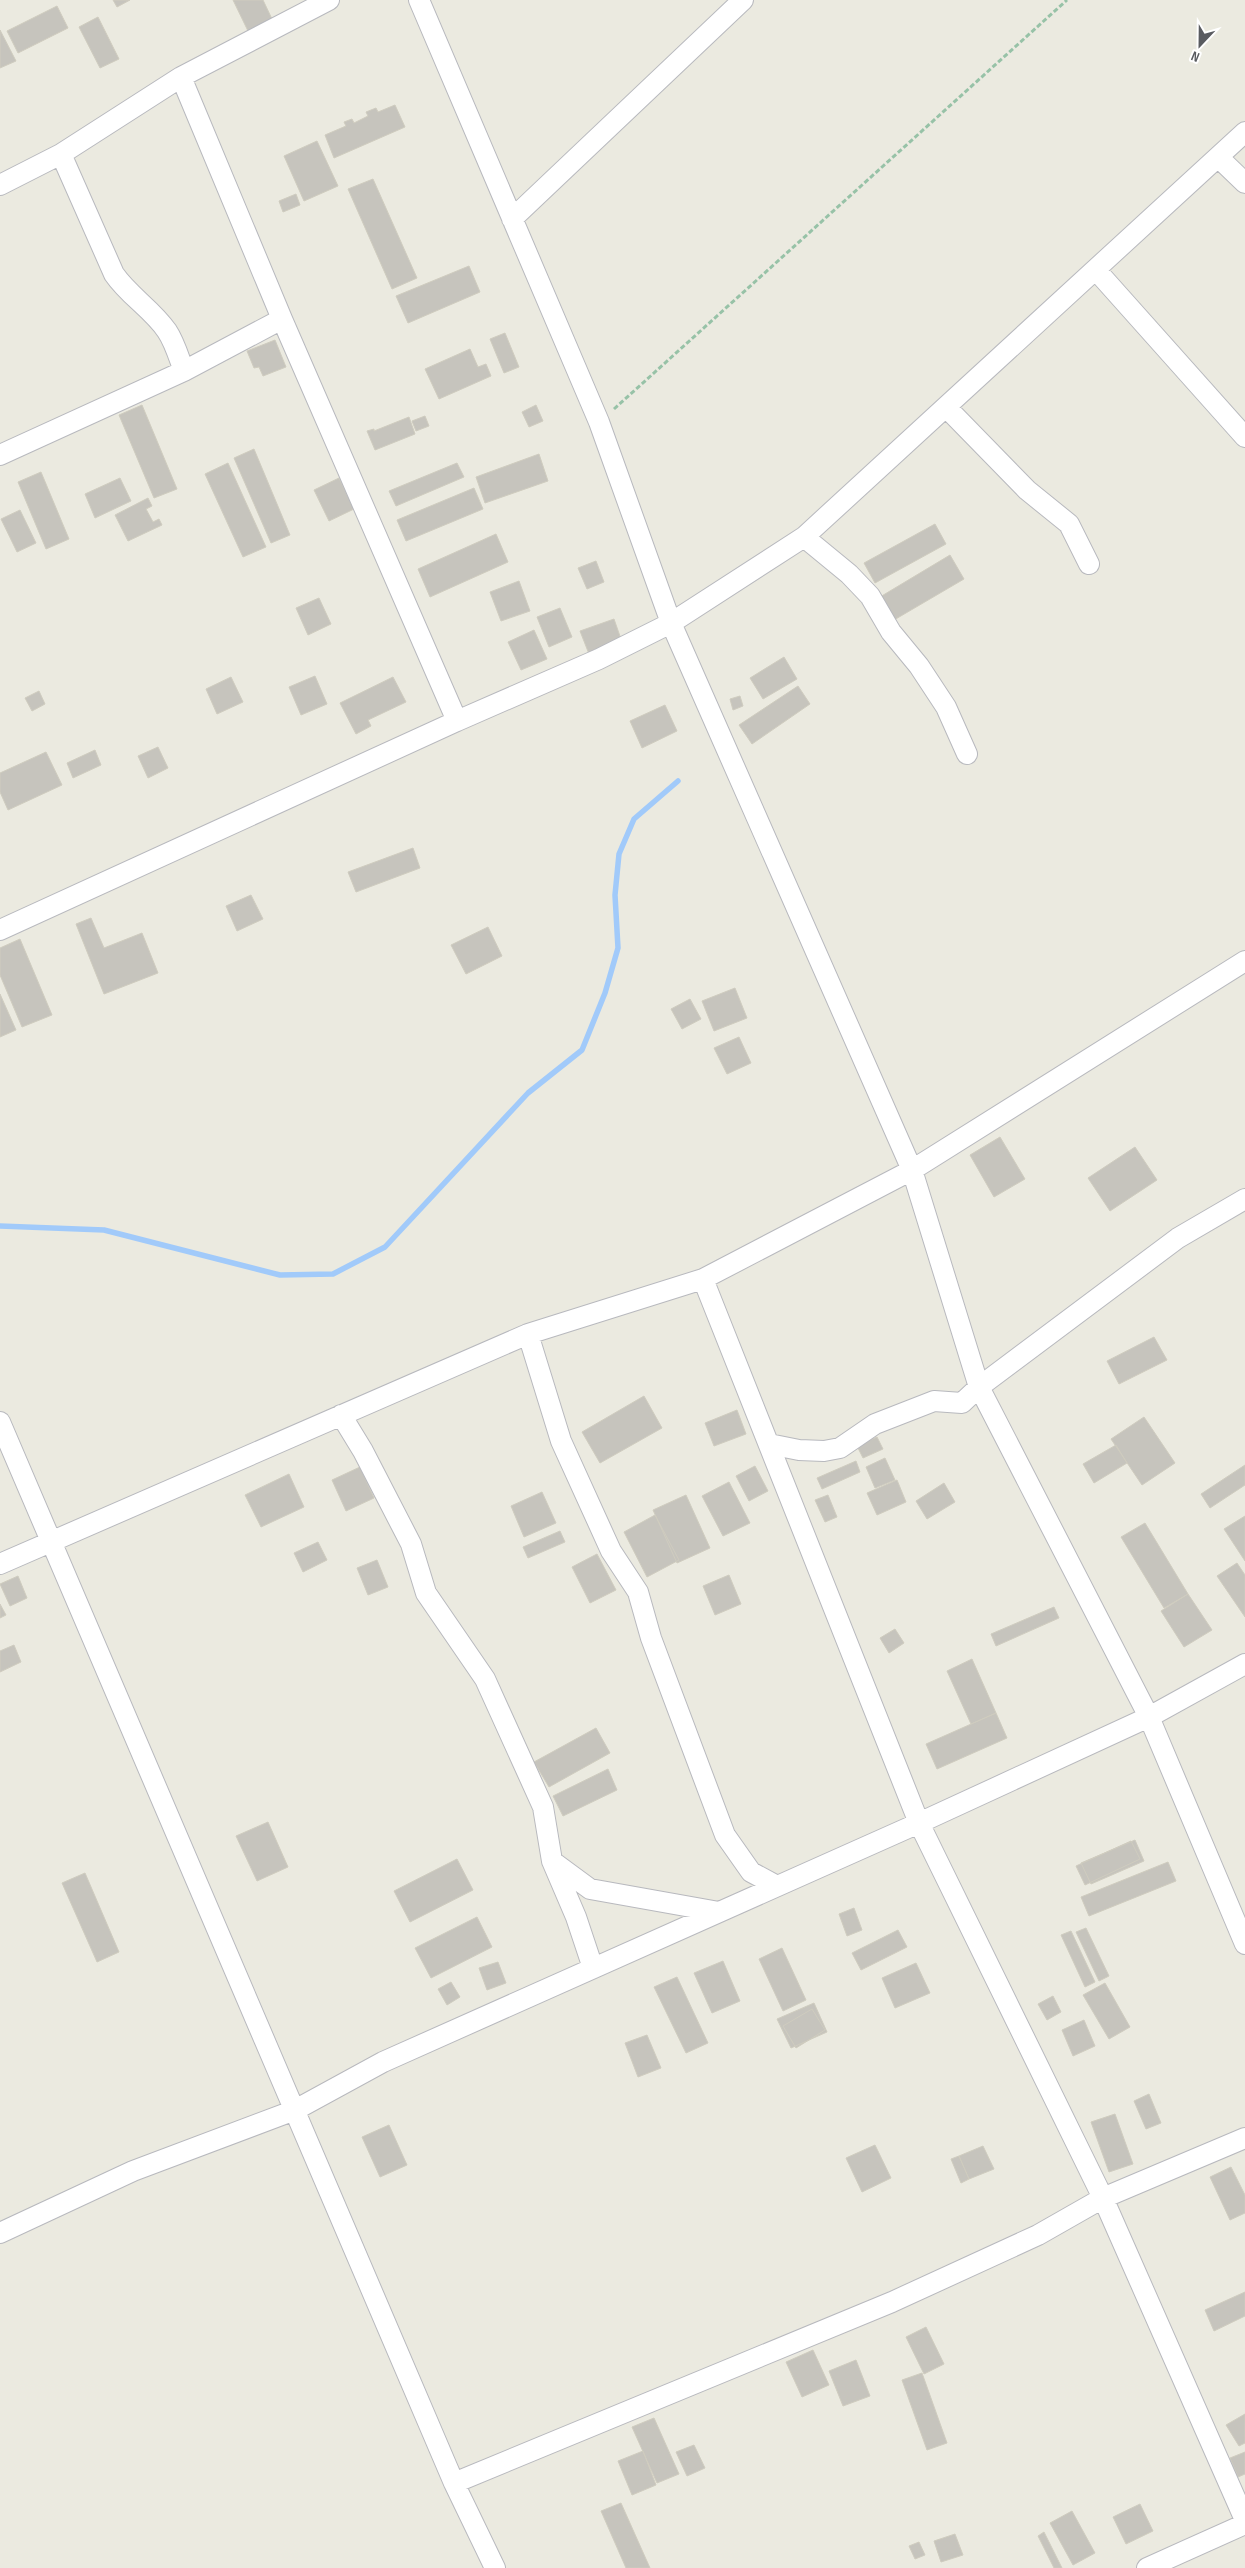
<svg xmlns="http://www.w3.org/2000/svg" width="1245" height="2568" font-family="'Sofia Sans Condensed',sans-serif">
	<rect width="100%" height="100%" fill="#ebeae0"/>
	<g fill="none" stroke-linecap="round" stroke-linejoin="round">
		<path stroke="#a1cafa" stroke-width="5.5" d="M 0,1226 L 104,1230 L 280,1275 L 333,1274 L 385,1247 L 528,1093 L 582,1050 L 605,993 L 618,948 L 615,895 L 619,854 L 634,819 L 678,781"/>
	</g>
	<path fill="#c6c4bd" stroke="#cfccbf" d="M 113,0 L 130,0 L 117,7 Z
		M 233,0 L 263,0 L 272,19 L 248,31 Z
		M 57,6 L 68,28 L 18,53 L 7,31 Z
		M 98,17 L 119,59 L 100,68 L 79,27 Z
		M 0,30 L 16,61 L 0,68 Z
		M 395,105 L 405,127 L 334,158 L 325,135 L 346,126 L 344,122 L 352,119 L 354,123 L 368,116 L 366,112 L 376,108 L 378,112 Z
		M 317,141 L 338,186 L 304,201 L 284,156 Z
		M 373,179 L 417,278 L 392,289 L 348,189 Z
		M 296,194 L 300,205 L 283,212 L 279,201 Z
		M 469,266 L 480,292 L 408,323 L 396,296 Z
		M 505,333 L 519,367 L 504,373 L 490,339 Z
		M 275,340 L 286,367 L 263,376 L 259,367 L 254,368 L 247,351 Z
		M 470,349 L 478,367 L 486,364 L 491,376 L 439,399 L 425,369 Z
		M 142,405 L 177,489 L 154,498 L 119,415 Z
		M 536,405 L 543,421 L 529,427 L 522,412 Z
		M 425,416 L 429,426 L 416,431 L 412,421 Z
		M 409,417 L 415,434 L 375,450 L 367,431 L 374,429 L 374,431 Z
		M 254,449 L 290,535 L 271,543 L 234,458 Z
		M 539,454 L 548,481 L 485,503 L 476,477 Z
		M 228,463 L 266,547 L 243,557 L 205,474 Z
		M 457,463 L 464,477 L 396,506 L 389,491 Z
		M 41,472 L 69,539 L 46,549 L 18,482 Z
		M 120,478 L 131,501 L 95,518 L 85,494 Z
		M 339,478 L 354,509 L 329,521 L 314,490 Z
		M 474,488 L 483,509 L 406,541 L 397,520 Z
		M 148,498 L 152,506 L 146,509 L 153,522 L 159,519 L 162,525 L 128,541 L 115,515 Z
		M 20,510 L 36,543 L 17,552 L 1,519 Z
		M 935,524 L 946,544 L 875,583 L 864,563 Z
		M 496,534 L 508,562 L 430,597 L 418,569 Z
		M 950,555 L 964,579 L 894,620 L 880,597 Z
		M 596,561 L 604,582 L 587,589 L 578,568 Z
		M 519,581 L 530,611 L 501,621 L 490,592 Z
		M 319,598 L 331,624 L 308,635 L 296,608 Z
		M 560,608 L 572,637 L 549,647 L 537,617 Z
		M 614,619 L 622,642 L 589,654 L 580,631 Z
		M 534,630 L 547,659 L 521,670 L 508,642 Z
		M 784,657 L 797,679 L 763,699 L 750,678 Z
		M 315,676 L 327,704 L 301,715 L 289,687 Z
		M 231,677 L 243,702 L 217,714 L 206,689 Z
		M 393,677 L 406,702 L 368,720 L 371,726 L 356,734 L 340,703 Z
		M 798,686 L 810,704 L 752,744 L 739,725 Z
		M 39,691 L 45,704 L 32,711 L 25,698 Z
		M 740,696 L 743,706 L 733,710 L 730,699 Z
		M 665,705 L 677,731 L 642,748 L 630,721 Z
		M 158,747 L 168,768 L 148,778 L 138,756 Z
		M 95,750 L 101,765 L 73,778 L 67,763 Z
		M 46,752 L 62,785 L 8,810 L 0,792 L 0,773 Z
		M 413,848 L 420,868 L 356,892 L 348,872 Z
		M 251,895 L 263,919 L 237,931 L 226,906 Z
		M 91,918 L 104,948 L 142,933 L 158,973 L 104,994 L 76,924 Z
		M 488,927 L 502,956 L 466,974 L 451,945 Z
		M 20,939 L 52,1015 L 22,1027 L 0,975 L 0,948 Z
		M 735,988 L 747,1018 L 714,1031 L 702,1001 Z
		M 0,994 L 16,1030 L 0,1037 Z
		M 690,999 L 701,1019 L 682,1029 L 671,1009 Z
		M 739,1037 L 751,1063 L 727,1074 L 714,1048 Z
		M 1000,1137 L 1025,1179 L 994,1197 L 970,1155 Z
		M 1135,1147 L 1157,1180 L 1110,1211 L 1088,1178 Z
		M 1154,1337 L 1167,1360 L 1119,1384 L 1107,1361 Z
		M 644,1396 L 662,1428 L 600,1463 L 582,1432 Z
		M 737,1410 L 746,1434 L 714,1446 L 705,1423 Z
		M 1144,1417 L 1175,1463 L 1142,1485 L 1111,1439 Z
		M 877,1437 L 883,1449 L 863,1458 L 857,1446 Z
		M 1116,1445 L 1127,1463 L 1094,1483 L 1083,1464 Z
		M 885,1458 L 895,1480 L 875,1488 L 866,1467 Z
		M 856,1461 L 860,1472 L 822,1489 L 817,1478 Z
		M 1245,1465 L 1245,1485 L 1210,1508 L 1201,1494 Z
		M 755,1466 L 768,1491 L 749,1501 L 736,1476 Z
		M 360,1467 L 374,1498 L 346,1511 L 332,1480 Z
		M 289,1474 L 304,1507 L 261,1527 L 245,1495 Z
		M 897,1480 L 906,1502 L 877,1515 L 867,1493 Z
		M 729,1482 L 750,1523 L 723,1536 L 702,1496 Z
		M 944,1483 L 955,1502 L 927,1519 L 916,1501 Z
		M 542,1492 L 556,1523 L 524,1537 L 511,1506 Z
		M 686,1495 L 710,1548 L 677,1563 L 653,1510 Z
		M 828,1495 L 837,1517 L 825,1522 L 815,1500 Z
		M 655,1515 L 679,1560 L 647,1577 L 624,1532 Z
		M 1245,1516 L 1245,1561 L 1224,1529 Z
		M 1145,1523 L 1188,1594 L 1164,1608 L 1121,1537 Z
		M 560,1531 L 565,1542 L 528,1558 L 523,1547 Z
		M 318,1542 L 327,1560 L 303,1572 L 294,1553 Z
		M 597,1554 L 616,1590 L 590,1603 L 572,1567 Z
		M 377,1560 L 388,1587 L 368,1595 L 357,1568 Z
		M 1237,1563 L 1245,1575 L 1245,1617 L 1217,1576 Z
		M 729,1575 L 741,1604 L 715,1615 L 703,1586 Z
		M 18,1576 L 27,1598 L 10,1606 L 0,1584 Z
		M 1188,1594 L 1212,1630 L 1184,1647 L 1161,1611 Z
		M 0,1604 L 6,1615 L 0,1618 Z
		M 1054,1607 L 1059,1618 L 996,1646 L 991,1634 Z
		M 895,1629 L 904,1643 L 889,1653 L 880,1638 Z
		M 14,1645 L 21,1662 L 0,1672 L 0,1651 Z
		M 972,1659 L 996,1713 L 971,1724 L 947,1671 Z
		M 996,1713 L 1007,1738 L 937,1769 L 926,1744 Z
		M 596,1728 L 610,1753 L 549,1787 L 534,1762 Z
		M 608,1769 L 617,1790 L 563,1816 L 553,1796 Z
		M 268,1822 L 288,1867 L 257,1881 L 236,1836 Z
		M 1135,1840 L 1144,1861 L 1091,1884 L 1081,1863 Z
		M 1131,1841 L 1140,1859 L 1085,1885 L 1076,1866 Z
		M 457,1859 L 473,1890 L 410,1922 L 394,1891 Z
		M 1168,1862 L 1176,1881 L 1089,1916 L 1081,1897 Z
		M 85,1873 L 119,1952 L 97,1962 L 62,1883 Z
		M 854,1908 L 862,1930 L 847,1936 L 839,1914 Z
		M 477,1917 L 492,1947 L 431,1978 L 415,1948 Z
		M 1086,1928 L 1109,1976 L 1099,1981 L 1076,1932 Z
		M 898,1930 L 907,1947 L 861,1970 L 852,1953 Z
		M 1071,1931 L 1095,1982 L 1085,1987 L 1061,1935 Z
		M 782,1948 L 806,2000 L 783,2011 L 759,1959 Z
		M 723,1961 L 740,2001 L 712,2013 L 694,1973 Z
		M 498,1962 L 506,1983 L 487,1990 L 479,1968 Z
		M 916,1963 L 930,1993 L 895,2008 L 882,1978 Z
		M 677,1977 L 708,2043 L 686,2053 L 654,1987 Z
		M 451,1982 L 460,1997 L 447,2005 L 438,1989 Z
		M 1105,1983 L 1130,2027 L 1109,2039 L 1083,1995 Z
		M 1053,1996 L 1061,2012 L 1047,2020 L 1038,2004 Z
		M 814,2003 L 827,2032 L 791,2048 L 777,2019 Z
		M 812,2009 L 825,2030 L 796,2048 L 783,2026 Z
		M 1084,2020 L 1095,2046 L 1073,2056 L 1062,2030 Z
		M 647,2035 L 661,2068 L 638,2077 L 625,2043 Z
		M 1149,2094 L 1161,2123 L 1146,2129 L 1134,2101 Z
		M 1115,2114 L 1133,2164 L 1109,2172 L 1091,2122 Z
		M 389,2125 L 407,2165 L 380,2177 L 362,2137 Z
		M 875,2145 L 891,2178 L 862,2192 L 846,2158 Z
		M 983,2146 L 994,2169 L 969,2179 L 959,2156 Z
		M 959,2156 L 969,2179 L 961,2183 L 951,2159 Z
		M 1231,2167 L 1245,2195 L 1245,2213 L 1230,2220 L 1210,2177 Z
		M 1245,2292 L 1245,2316 L 1214,2331 L 1205,2310 Z
		M 926,2327 L 944,2364 L 924,2374 L 906,2337 Z
		M 813,2350 L 829,2385 L 802,2397 L 786,2362 Z
		M 856,2360 L 870,2396 L 843,2406 L 829,2371 Z
		M 922,2373 L 947,2443 L 927,2450 L 902,2380 Z
		M 1245,2414 L 1245,2443 L 1239,2446 L 1226,2425 Z
		M 654,2418 L 679,2474 L 657,2483 L 632,2427 Z
		M 694,2445 L 705,2468 L 687,2476 L 676,2452 Z
		M 643,2451 L 656,2485 L 632,2495 L 618,2461 Z
		M 1245,2452 L 1245,2474 L 1238,2477 L 1230,2458 Z
		M 621,2503 L 650,2568 L 626,2568 L 601,2511 Z
		M 1140,2504 L 1153,2531 L 1126,2544 L 1113,2517 Z
		M 1072,2511 L 1095,2553 L 1073,2565 L 1050,2523 Z
		M 1044,2532 L 1062,2568 L 1054,2568 L 1038,2536 Z
		M 955,2534 L 963,2555 L 941,2562 L 934,2541 Z
		M 919,2542 L 925,2555 L 915,2559 L 909,2546 Z"/>
	<g fill="none" stroke-linecap="round" stroke-linejoin="round">
		<g stroke="#b8b9be" stroke-width="22">
			<path id="minor" d="M 419,0 L 599,422 L 671,623 L 912,1170 L 979,1387 L 1149,1717 L 1245,1944
				M 181,77 L 282,319 L 457,721 L 599,659 L 671,623 L 804,537 L 1245,132
				M 61,154 L 114,274 C 129,296 152,309 167,331 C 175,343 179,358 184,371
				M 1218,157 L 1245,183
				M 0,185 L 61,154 L 181,77 L 329,0
				M 512,219 L 743,0
				M 1096,270 L 1245,437
				M 946,407 L 1027,490 L 1069,524 L 1089,564
				M 0,455 L 184,371 L 282,319
				M 804,537 L 849,574 L 870,596 L 891,632 L 919,666 L 946,707 L 967,754
				M 0,930 L 457,721
				M 703,1279 L 919,1823 L 1103,2198 L 1245,2520
				M 528,1334 L 561,1441 L 611,1551 L 638,1592 L 651,1638 L 725,1835 L 751,1872 L 777,1886
				M 341,1415 L 363,1451 L 411,1544 L 426,1593 L 485,1679 L 543,1807 L 552,1861 L 576,1917 L 593,1968
				M 0,1422 L 454,2483 L 495,2568
				M 769,1444 L 799,1450 L 824,1451 L 840,1448 L 875,1424 L 934,1401 L 962,1403 L 979,1387 L 1178,1238 L 1245,1199
				M 0,1564 L 528,1334 L 703,1279 L 912,1170 L 1245,961
				M 552,1861 L 590,1889 L 719,1912
				M 0,2233 L 133,2171 L 295,2110 L 383,2062 L 919,1823 L 1149,1717 L 1245,1664
				M 454,2483 L 892,2302 L 1038,2235 L 1103,2198 L 1245,2138
				M 1147,2568 L 1245,2524"/>
		</g>
		<path stroke="#97c2a7" stroke-width="3" stroke-dasharray="5 2.5" stroke-linecap="butt" d="M 614,409 L 1067,0"/>
		<use href="#minor" stroke="#fff" stroke-width="20"/>
	</g>
	<g transform="translate(1200 45) rotate(202)" stroke="#ffffff" stroke-width="4" paint-order="stroke">
	<path d="M0-4L9 19L0 12L-9 19Z" fill="#595b60"/>
	<text y="-8" font-size="14" font-weight="bold" text-anchor="middle" fill="#595b60">N</text>
	</g>
</svg>
